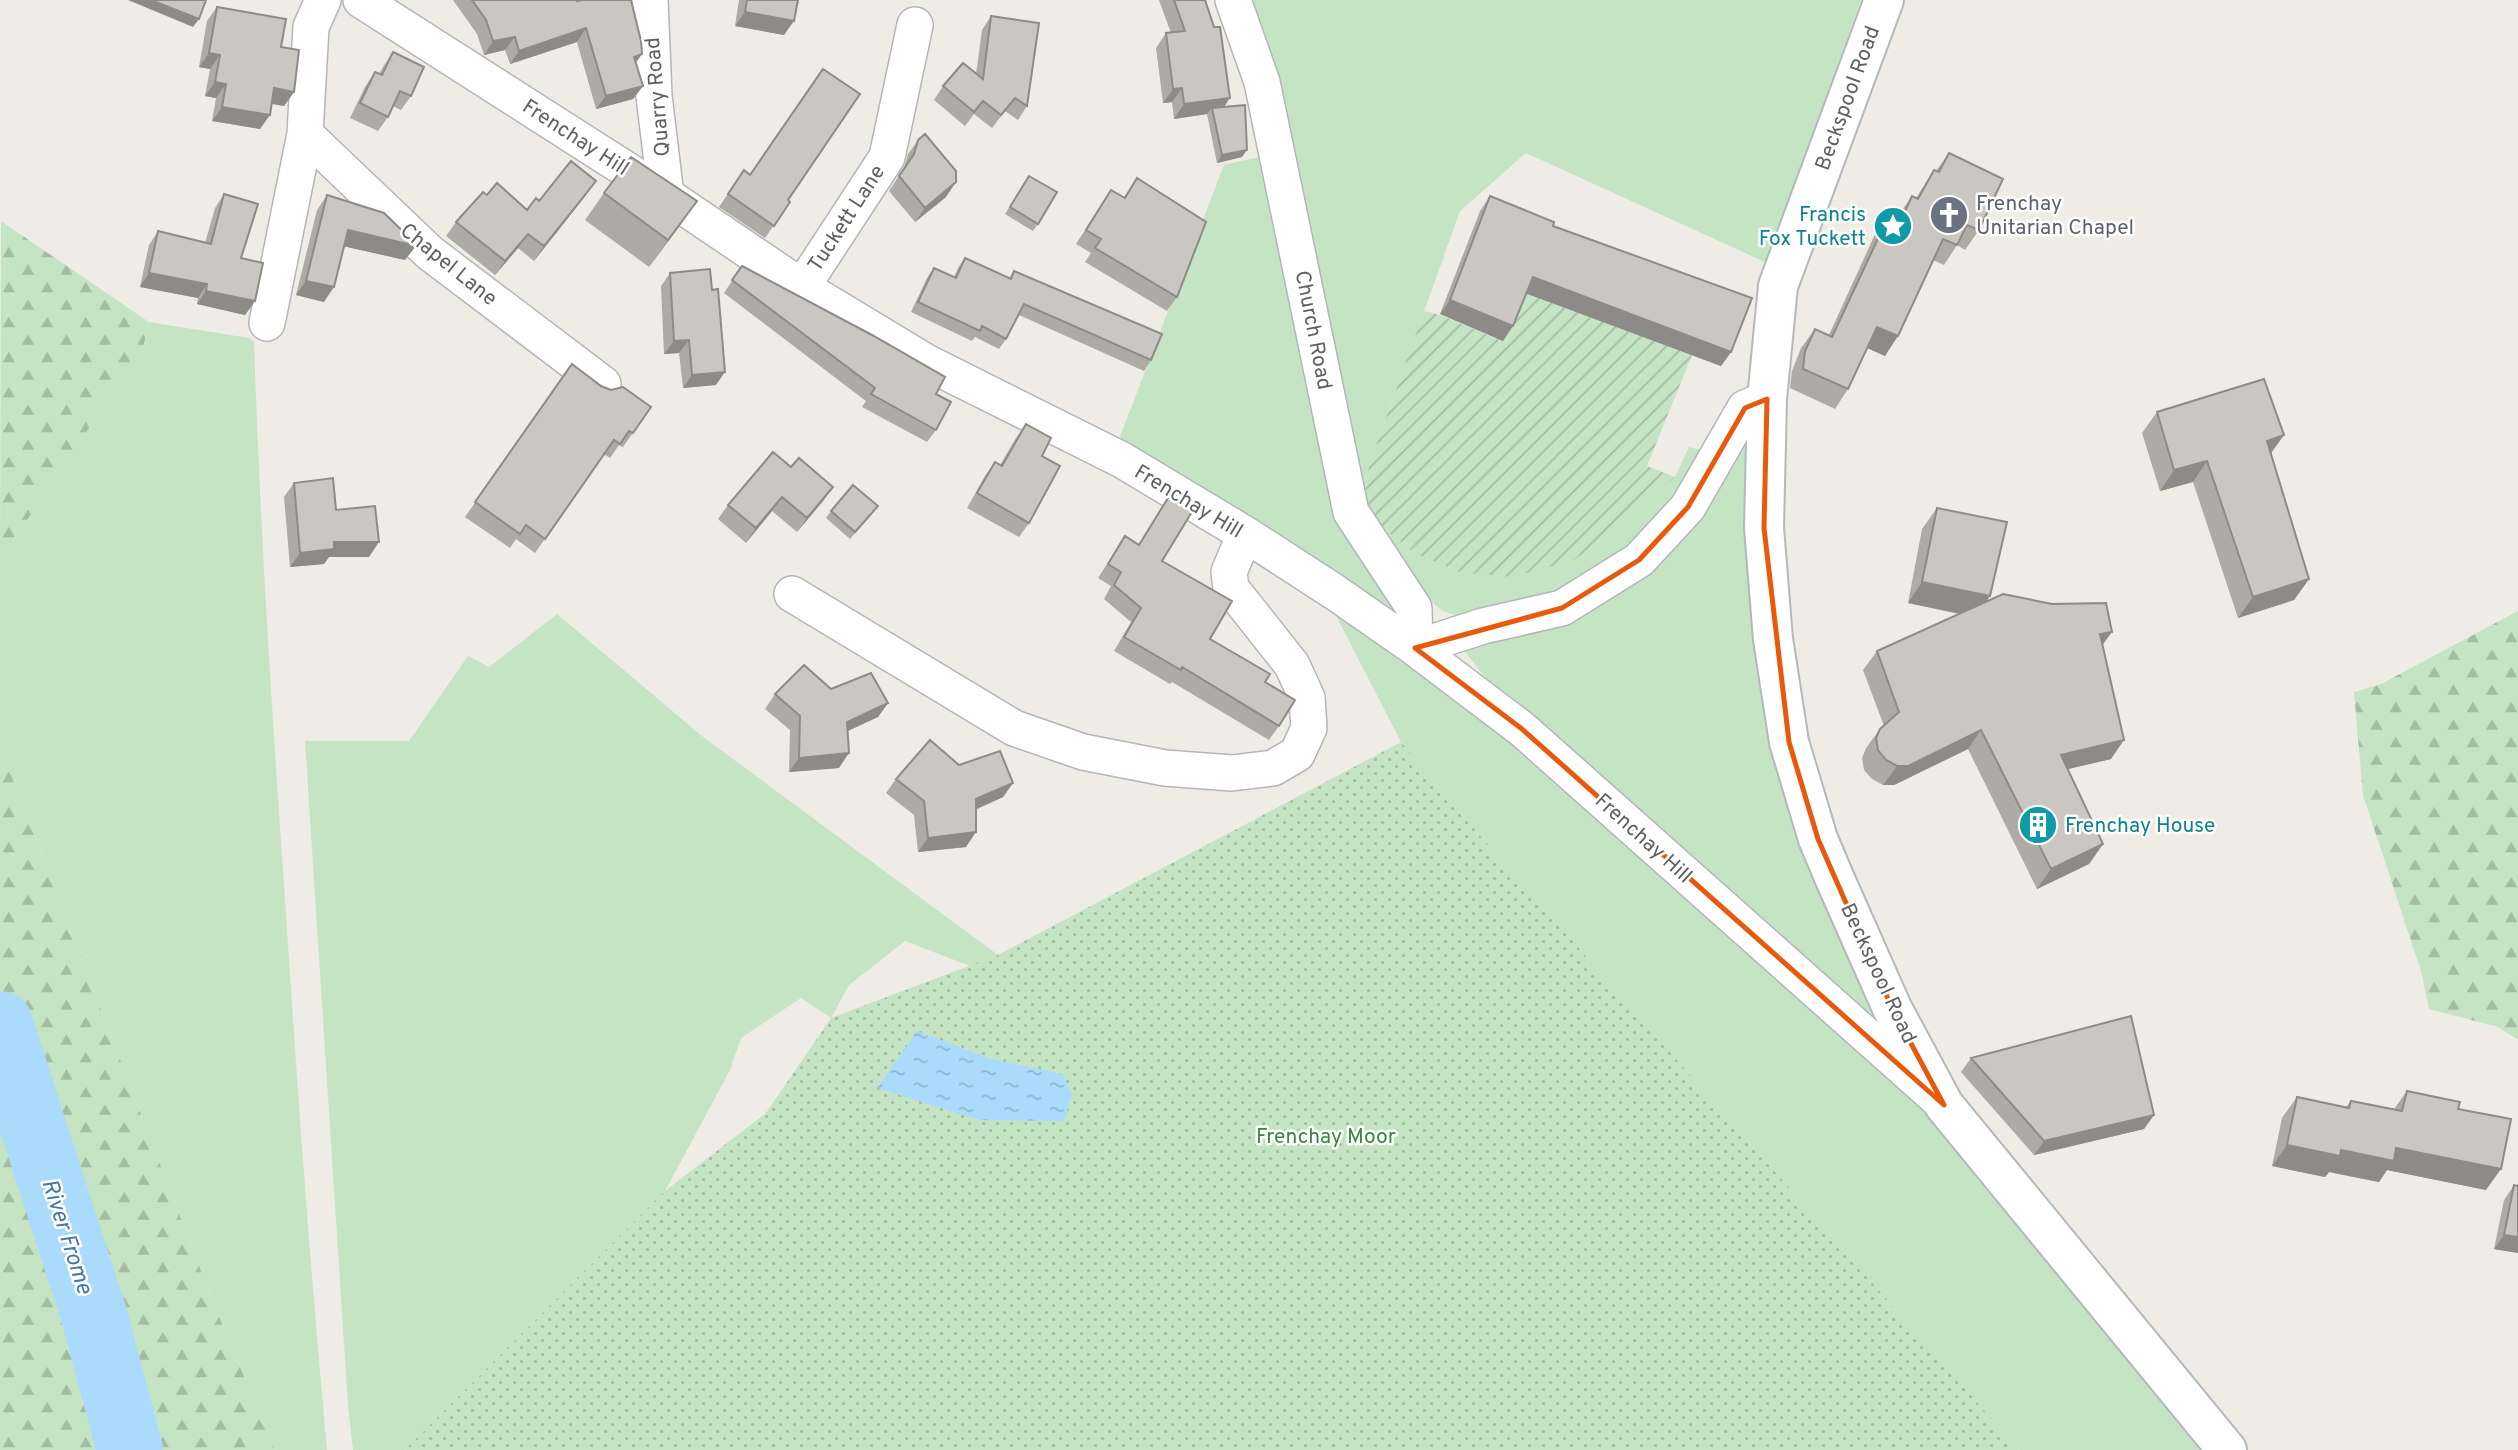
<svg xmlns="http://www.w3.org/2000/svg" width="2518" height="1450" font-family="Overpass,sans-serif">
	<defs>
		<pattern id="forest-firs" width="22" height="20" patternUnits="userSpaceOnUse" patternTransform="scale(1.75)"><rect width="22" height="20" fill="#c5e4c4"/><path d="M5 1l3.5 6h-7zM16 11l3.5 6h-7z" fill="#a3bca3"/></pattern>
		<pattern id="park-dots" width="8" height="8" patternUnits="userSpaceOnUse" patternTransform="scale(1.75)"><rect width="8" height="8" fill="#c5e4c4"/><path d="M2 2h.1M6 6h.1" fill="none" stroke="#a3bca3" stroke-width="1.8" stroke-linecap="round"/></pattern>
		<pattern id="garden-furrows" width="10" height="10" patternUnits="userSpaceOnUse" patternTransform="scale(1.75)"><rect width="10" height="10" fill="#c5e4c4"/><path d="M-1 1l2-2M0 10L10 0M9 11l2-2" fill="none" stroke="#a3bca3"/></pattern>
		<pattern id="water-ripples" width="26" height="14" patternUnits="userSpaceOnUse" patternTransform="scale(1.75)"><rect width="26" height="14" fill="#aadbfa"/><path d="M2 4q2-2 4 0t4 0M15 11q2-2 4 0t4 0" fill="none" stroke="#8eb5ce"/></pattern>
	</defs>
	<rect width="100%" height="100%" fill="#efece5"/>
	<path fill="#c5e4c4" d="M 1250,0 L 1861,0 L 1767,263 L 1526,153 L 1460,211 L 1370,463 L 1361,499 Z
		M 1267,155 L 1396,599 L 1391,608 L 1259,524 L 1116,447 L 1224,165 Z
		M 149,322 L 249,338 L 254,342 C 260,528 272,713 285,899 C 297,1083 310,1267 327,1450 L 275,1450 L 212,1300 L 10,772 L 0,768 L 0,560 L 143,348 Z
		M 1738,446 L 1748,450 L 1754,627 L 1770,746 L 1799,845 L 1876,1007 L 1866,1017 L 1486,678 L 1466,653 L 1475,638 L 1571,615 Z
		M 1689,447 L 1710,452 L 1632,551 L 1559,595 L 1461,617 L 1443,611 L 1421,594 L 1375,522 L 1417,554 L 1574,560 L 1632,516 L 1675,477 Z
		M 1331,606 L 1457,694 L 1564,787 L 1925,1112 L 1945,1133 L 2205,1450 L 2019,1450 L 1440,790 L 1401,742 Z
		M 557,614 L 702,736 L 998,955 L 970,966 L 905,941 L 849,985 L 831,1018 L 801,998 L 741,1038 L 730,1070 L 665,1191 L 405,1450 L 353,1450 L 348,1406 L 305,741 L 409,741 L 468,656 L 489,667 Z"/>
	<path fill="url(#forest-firs)" d="M 1,221 L 149,322 L 143,348 L 0,560 Z
		M 2518,611 L 2518,1040 L 2498,1027 L 2429,1009 L 2421,971 L 2363,795 L 2354,692 L 2381,684 Z
		M 0,768 L 10,772 L 212,1300 L 275,1450 L 0,1450 Z"/>
	<path fill="url(#park-dots)" d="M 1401,742 L 1440,790 L 2019,1450 L 405,1450 L 665,1191 L 766,1113 L 831,1018 L 998,955 Z"/>
	<path fill="url(#garden-furrows)" d="M 1522,292 L 1692,355 L 1647,466 L 1675,477 L 1632,516 L 1574,560 L 1512,577 L 1460,572 L 1417,554 L 1375,522 L 1361,499 L 1370,463 L 1424,311 L 1440,315 L 1502,341 Z"/>
	<path fill="url(#water-ripples)" d="M 917,1031 L 991,1059 L 1063,1074 L 1072,1095 L 1064,1121 L 979,1120 L 877,1088 Z"/>
	<g fill="none" stroke-linecap="round" stroke-linejoin="round">
		<path stroke="#aadbfa" stroke-width="66" d="M 0,1024 L 94,1315 L 130,1450"/>
		<g stroke="#b3b6b9" stroke-width="38">
			<path id="street" d="M 361,0 L 666,195 L 802,287 L 926,362 L 1122,460 L 1245,534 L 1336,593 L 1415,648 L 1522,729 L 1939,1100
				M 650,0 L 654,96 L 666,195
				M 1233,0 L 1262,82 L 1351,512 L 1414,608 L 1415,648
				M 305,134 L 430,253 L 603,384
				M 802,287 L 887,157 L 915,25
				M 267,323 L 305,134 L 311,27 L 323,0
				M 792,594 L 1014,728 L 1083,752 L 1165,768 L 1232,773 L 1273,768 L 1297,754 L 1309,728 L 1307,698 L 1292,665 L 1231,588 L 1229,572 L 1245,534
				M 1415,648 L 1483,626 L 1562,608 L 1639,560 L 1688,507 L 1745,408 L 1767,399"/>
		</g>
		<g stroke="#b4b8bc" stroke-width="42">
			<path id="secondary" d="M 1884,0 L 1778,286 L 1767,399 L 1764,528 L 1773,639 L 1789,742 L 1818,839 L 1834,877 L 1892,1008 L 1944,1105 L 2227,1450"/>
		</g>
		<use href="#street" stroke="#fff" stroke-width="35"/>
		<use href="#secondary" stroke="#fff" stroke-width="38"/>
	</g>
	<path fill="#aeaba7" d="M 453,0 L 577,0 L 636,63 L 643,86 L 633,99 L 596,109 L 577,42 L 510,64 L 505,50 L 484,55 L 477,34 Z
		M 739,0 L 798,0 L 784,35 L 735,26 Z
		M 1159,0 L 1205,0 L 1224,107 L 1242,157 L 1217,163 L 1207,114 L 1174,119 L 1172,102 L 1163,103 L 1156,48 L 1166,33 L 1171,33 Z
		M 217,7 L 281,47 L 294,92 L 284,106 L 271,104 L 260,129 L 212,121 L 216,98 L 205,96 L 210,69 L 199,67 L 207,21 Z
		M 991,16 L 1027,106 L 1018,120 L 1005,111 L 992,128 L 974,114 L 965,126 L 934,100 L 943,86 L 976,74 L 982,30 Z
		M 393,52 L 411,96 L 401,110 L 393,106 L 388,117 L 378,131 L 350,118 L 365,87 L 375,72 L 379,74 L 383,67 Z
		M 918,140 L 946,197 L 915,222 L 889,191 L 904,168 L 908,154 Z
		M 1949,153 L 1979,230 L 1965,250 L 1957,245 L 1944,265 L 1933,260 L 1885,356 L 1867,348 L 1848,389 L 1835,409 L 1790,388 L 1792,371 L 1801,348 L 1815,329 L 1829,335 L 1876,232 L 1890,213 L 1898,216 L 1912,196 L 1916,198 L 1934,170 L 1936,171 Z
		M 744,170 L 790,202 L 765,238 L 719,207 Z
		M 1029,176 L 1038,224 L 1033,231 L 1005,214 Z
		M 1137,178 L 1177,297 L 1167,311 L 1085,262 L 1091,253 L 1076,244 L 1111,190 L 1124,197 Z
		M 604,193 L 697,201 L 649,267 L 585,220 Z
		M 224,194 L 241,258 L 255,301 L 245,315 L 197,304 L 198,298 L 140,287 L 149,245 L 158,231 L 205,243 L 215,208 Z
		M 327,195 L 405,260 L 344,246 L 324,302 L 296,295 L 317,210 Z
		M 487,195 L 527,210 L 539,201 L 586,195 L 534,261 L 518,248 L 495,275 L 446,236 L 456,222 Z
		M 1490,196 L 1553,226 L 1731,352 L 1721,366 L 1526,293 L 1503,341 L 1440,314 L 1480,211 Z
		M 965,258 L 1009,278 L 1014,271 L 1151,360 L 1144,371 L 1019,315 L 1006,339 L 999,349 L 975,337 L 972,341 L 911,312 L 927,278 L 934,268 L 954,277 L 958,268 Z
		M 742,266 L 936,430 L 927,442 L 862,407 L 866,401 L 724,293 Z
		M 670,273 L 712,290 L 716,385 L 683,388 L 679,353 L 664,354 L 661,286 Z
		M 572,364 L 601,386 L 651,407 L 623,447 L 619,445 L 610,458 L 604,454 L 535,553 L 516,539 L 510,548 L 465,517 Z
		M 2157,412 L 2271,454 L 2309,579 L 2294,600 L 2238,618 L 2193,482 L 2160,491 L 2142,433 Z
		M 1026,424 L 1042,456 L 1029,523 L 1019,537 L 967,508 L 985,476 L 995,462 L 1000,465 L 1016,438 Z
		M 791,467 L 833,487 L 823,501 L 797,532 L 772,511 L 746,543 L 718,519 L 728,505 Z
		M 294,483 L 336,510 L 369,557 L 329,557 L 324,564 L 290,567 L 284,497 Z
		M 1171,493 L 1162,561 L 1210,639 L 1265,682 L 1279,726 L 1269,740 L 1172,682 L 1170,684 L 1114,651 L 1131,622 L 1104,599 L 1111,586 L 1098,578 L 1125,536 L 1138,545 Z
		M 1937,508 L 1987,601 L 2103,645 L 2111,759 L 2068,769 L 2103,844 L 2089,864 L 2037,889 L 1968,749 L 1894,785 L 1883,785 L 1872,779 L 1864,770 L 1862,758 L 1866,748 L 1880,729 L 1884,726 L 1863,670 L 1877,651 L 1959,614 L 1908,603 L 1922,529 Z
		M 831,511 L 873,513 L 850,539 L 826,518 Z
		M 831,689 L 888,703 L 878,717 L 847,731 L 839,768 L 789,772 L 790,730 L 765,709 L 775,694 Z
		M 959,765 L 1013,783 L 1003,797 L 976,809 L 966,847 L 918,852 L 914,815 L 886,793 L 896,779 Z
		M 1971,1058 L 2154,1115 L 2144,1129 L 2034,1155 L 1961,1072 Z
		M 2407,1091 L 2458,1109 L 2486,1190 L 2387,1170 L 2379,1182 L 2329,1172 L 2325,1177 L 2272,1166 L 2282,1118 L 2297,1097 L 2346,1107 L 2351,1101 L 2394,1109 Z
		M 2514,1185 L 2518,1186 L 2518,1253 L 2494,1249 L 2504,1200 Z"/>
	<path fill="#8d8b88" d="M 128,0 L 151,0 L 199,19 L 193,27 Z
		M 745,12 L 794,21 L 784,35 L 735,26 Z
		M 586,28 L 577,42 L 510,64 L 519,51 Z
		M 515,37 L 505,50 L 484,55 L 493,41 Z
		M 209,53 L 220,55 L 210,69 L 199,67 Z
		M 642,54 L 633,67 L 634,57 Z
		M 215,82 L 226,84 L 216,98 L 205,96 Z
		M 643,86 L 633,99 L 596,109 L 606,96 Z
		M 274,88 L 294,92 L 284,106 L 264,102 Z
		M 1182,88 L 1172,102 L 1163,103 L 1173,89 Z
		M 1230,98 L 1220,113 L 1212,108 L 1207,114 L 1174,119 L 1184,104 Z
		M 222,107 L 270,115 L 260,129 L 212,121 Z
		M 1247,150 L 1242,157 L 1217,163 L 1222,155 Z
		M 596,181 L 586,195 L 534,261 L 544,246 Z
		M 956,182 L 946,197 L 915,222 L 925,208 Z
		M 697,201 L 678,228 L 649,267 L 668,240 Z
		M 348,230 L 416,246 L 405,260 L 338,245 Z
		M 528,234 L 518,248 L 495,275 L 505,261 Z
		M 149,273 L 207,284 L 198,298 L 140,287 Z
		M 1533,277 L 1731,352 L 1721,366 L 1522,292 Z
		M 306,281 L 334,287 L 324,302 L 296,295 Z
		M 206,291 L 255,301 L 245,315 L 197,304 Z
		M 1450,300 L 1513,326 L 1503,341 L 1440,314 Z
		M 1877,327 L 1898,336 L 1885,356 L 1863,346 Z
		M 689,340 L 679,353 L 664,354 L 674,341 Z
		M 725,372 L 716,385 L 683,388 L 692,375 Z
		M 2284,435 L 2269,456 L 2267,441 Z
		M 2207,461 L 2193,482 L 2160,491 L 2174,470 Z
		M 833,487 L 823,501 L 797,532 L 807,518 Z
		M 782,497 L 772,511 L 746,543 L 756,528 Z
		M 334,542 L 379,542 L 369,557 L 329,557 L 324,564 L 290,567 L 300,553 Z
		M 2309,579 L 2294,600 L 2238,618 L 2253,597 Z
		M 1922,582 L 1990,596 L 1976,617 L 1908,603 Z
		M 2112,632 L 2098,651 L 2100,634 Z
		M 888,703 L 878,717 L 837,736 L 847,722 Z
		M 1981,730 L 1968,749 L 1894,785 L 1883,785 L 1897,766 Z
		M 2124,740 L 2111,759 L 2047,774 L 2061,755 Z
		M 849,753 L 839,768 L 789,772 L 799,758 Z
		M 1013,783 L 1003,797 L 966,814 L 976,799 Z
		M 976,832 L 966,847 L 918,852 L 928,838 Z
		M 2103,844 L 2089,864 L 2037,889 L 2051,869 Z
		M 2154,1115 L 2144,1129 L 2034,1155 L 2044,1141 Z
		M 2287,1145 L 2341,1150 L 2396,1148 L 2501,1169 L 2486,1190 L 2387,1170 L 2379,1182 L 2329,1172 L 2325,1177 L 2272,1166 Z
		M 2504,1235 L 2518,1237 L 2518,1253 L 2494,1249 Z"/>
	<path fill="#cac7c2" stroke="#8d8b88" stroke-width="2" d="M 151,0 L 206,0 L 199,19 Z
		M 472,0 L 577,0 L 577,1 L 583,0 L 631,0 L 641,41 L 642,54 L 634,57 L 643,86 L 606,96 L 586,28 L 519,51 L 515,37 L 493,41 L 486,20 Z
		M 747,0 L 798,0 L 794,21 L 745,12 Z
		M 1174,0 L 1205,0 L 1214,27 L 1220,27 L 1230,98 L 1184,104 L 1182,88 L 1173,89 L 1166,33 L 1185,31 Z
		M 217,7 L 286,19 L 281,47 L 299,50 L 294,92 L 274,88 L 270,115 L 222,107 L 226,84 L 215,82 L 220,55 L 209,53 Z
		M 991,16 L 1039,23 L 1027,106 L 1015,98 L 1001,115 L 983,101 L 974,112 L 943,86 L 963,63 L 983,79 Z
		M 393,52 L 424,67 L 411,96 L 400,91 L 388,117 L 360,103 L 375,72 L 382,75 Z
		M 823,69 L 860,94 L 788,200 L 790,202 L 774,226 L 728,194 L 744,170 L 750,175 Z
		M 1245,105 L 1247,150 L 1222,155 L 1212,108 Z
		M 925,134 L 956,171 L 956,182 L 925,208 L 899,176 L 914,154 L 918,140 Z
		M 1949,153 L 2003,179 L 1979,230 L 1967,225 L 1957,245 L 1943,239 L 1898,336 L 1877,327 L 1848,389 L 1803,369 L 1805,351 L 1815,329 L 1832,337 L 1890,213 L 1902,218 L 1912,196 L 1918,199 L 1934,170 L 1939,172 Z
		M 631,157 L 697,201 L 668,240 L 604,193 Z
		M 571,161 L 596,181 L 544,246 L 528,234 L 505,261 L 456,222 L 483,192 L 487,195 L 497,183 L 527,210 L 536,198 L 539,201 Z
		M 1029,176 L 1057,192 L 1038,224 L 1010,207 Z
		M 1137,178 L 1206,222 L 1177,297 L 1095,248 L 1101,239 L 1086,230 L 1111,190 L 1125,198 Z
		M 224,194 L 258,204 L 241,258 L 263,263 L 255,301 L 206,291 L 207,284 L 149,273 L 158,231 L 211,244 Z
		M 327,195 L 384,213 L 416,244 L 416,246 L 348,230 L 334,287 L 306,281 Z
		M 1490,196 L 1554,222 L 1553,226 L 1752,298 L 1731,352 L 1533,277 L 1513,326 L 1450,300 Z
		M 965,258 L 1011,279 L 1014,271 L 1162,334 L 1151,360 L 1024,304 L 1006,339 L 982,326 L 980,331 L 918,302 L 934,268 L 956,278 Z
		M 742,266 L 872,335 L 945,377 L 936,394 L 951,402 L 936,430 L 871,394 L 875,388 L 732,280 Z
		M 710,269 L 712,290 L 718,289 L 725,372 L 692,375 L 689,340 L 674,341 L 670,273 Z
		M 572,364 L 601,386 L 611,390 L 623,387 L 651,407 L 633,433 L 629,431 L 620,444 L 614,440 L 545,539 L 526,525 L 520,534 L 475,502 Z
		M 2264,379 L 2284,435 L 2267,441 L 2309,579 L 2253,597 L 2207,461 L 2174,470 L 2157,412 Z
		M 1026,424 L 1051,438 L 1042,456 L 1060,466 L 1029,523 L 977,493 L 995,462 L 1002,466 Z
		M 773,452 L 791,467 L 799,458 L 833,487 L 807,518 L 782,497 L 756,528 L 728,505 Z
		M 333,478 L 336,510 L 375,506 L 379,542 L 334,542 L 334,549 L 300,553 L 294,483 Z
		M 853,485 L 878,506 L 855,532 L 831,511 Z
		M 1171,493 L 1195,507 L 1162,561 L 1232,601 L 1210,639 L 1270,674 L 1265,682 L 1295,700 L 1279,726 L 1182,667 L 1181,670 L 1124,637 L 1141,608 L 1114,585 L 1121,572 L 1108,564 L 1125,536 L 1139,545 Z
		M 1937,508 L 2007,522 L 1990,596 L 1922,582 Z
		M 2003,594 L 2052,604 L 2106,603 L 2112,632 L 2100,634 L 2124,740 L 2061,755 L 2103,844 L 2051,869 L 1981,730 L 1908,766 L 1897,766 L 1886,760 L 1878,750 L 1876,738 L 1880,729 L 1899,712 L 1877,651 Z
		M 804,665 L 831,689 L 871,673 L 888,703 L 847,722 L 849,753 L 799,758 L 800,716 L 775,694 Z
		M 930,740 L 959,765 L 1000,751 L 1013,783 L 976,799 L 976,832 L 928,838 L 924,801 L 896,779 Z
		M 2131,1016 L 2154,1115 L 2044,1141 L 1971,1058 Z
		M 2407,1091 L 2460,1102 L 2458,1109 L 2511,1119 L 2501,1169 L 2396,1148 L 2394,1161 L 2341,1150 L 2340,1156 L 2287,1145 L 2297,1097 L 2349,1108 L 2351,1101 L 2402,1111 Z
		M 2514,1185 L 2518,1186 L 2518,1237 L 2504,1235 Z"/>
	<path fill="none" stroke="#e8590c" stroke-width="5" stroke-linejoin="round" d="M 1767,399 L 1764,528 L 1789,742 L 1818,839 L 1892,1008 L 1944,1105 L 1522,729 L 1415,648 L 1562,608 L 1639,560 L 1688,507 L 1745,408 Z"/>
	<defs>
		<g id="church-disc" transform="scale(2.0125)"><circle r="9.5" fill="#6b7280" stroke="#fff"/><path d="M-1.2-6h2.4v3.5h3.3v2.4h-3.3V6h-2.4V-.1h-3.3v-2.4h3.3Z" fill="#fff"/></g>
		<g id="sight-disc" transform="scale(2.0125)"><circle r="9.5" fill="#0f9aa8" stroke="#fff"/><path d="M0-6L1.8-2.2L6-1.7L2.9 1.2L3.7 5.4L0 3.3L-3.7 5.4L-2.9 1.2L-6-1.7L-1.8-2.2Z" fill="#fff"/></g>
		<g id="building-disc" transform="scale(2.0125)"><circle r="9.5" fill="#0f9aa8" stroke="#fff"/><path d="M-4-6H4V6H1V3H-1V6H-4ZM-2.5-4.3h1.7v1.8h-1.7ZM.8-4.3h1.7v1.8H.8ZM-2.5-1h1.7V.8h-1.7ZM.8-1h1.7V.8H.8Z" fill="#fff"/></g>
	</defs>
	<g fill-rule="evenodd">
		<use href="#church-disc" x="1949" y="215"/>
		<use href="#sight-disc" x="1893" y="226"/>
		<use href="#building-disc" x="2038" y="825"/>
	</g>
	<g text-anchor="middle" stroke-width="5" stroke-linejoin="round" paint-order="stroke">
		<g font-size="21" fill="#5d6165" stroke="#fff">
			<text transform="translate(657 97) rotate(-95)" y="7">Quarry Road</text>
			<text transform="translate(1847 98) rotate(-70)" y="7">Beckspool Road</text>
			<text transform="translate(576 137) rotate(33)" y="7">Frenchay Hill</text>
			<text transform="translate(846 218) rotate(-57)" y="7">Tuckett Lane</text>
			<text transform="translate(449 264) rotate(39)" y="7">Chapel Lane</text>
			<text transform="translate(1314 330) rotate(79)" y="7">Church Road</text>
			<text transform="translate(1189 501) rotate(31)" y="7">Frenchay Hill</text>
			<text transform="translate(1644 838) rotate(42)" y="7">Frenchay Hill</text>
			<text transform="translate(1879 973) rotate(65)" y="7">Beckspool Road</text>
		</g>
		<g font-size="21" fill="#5b616d" stroke="#fff" text-anchor="start">
			<text x="1976" y="210">Frenchay<tspan x="1976" dy="24">Unitarian Chapel</tspan></text>
		</g>
		<g font-size="21" fill="#0d838f" stroke="#fff" text-anchor="end">
			<text x="1866" y="221">Francis<tspan x="1866" dy="24">Fox Tuckett</tspan></text>
			<text x="2065" y="832" text-anchor="start">Frenchay House</text>
		</g>
		<g font-size="21" fill="#3b863c" stroke="#fff">
			<text x="1326" y="1143">Frenchay Moor</text>
		</g>
		<g font-size="23" font-style="italic" fill="#4477a3" stroke="#fff">
			<text transform="translate(68 1236) rotate(72)" y="8">River Frome</text>
		</g>
	</g>
</svg>
